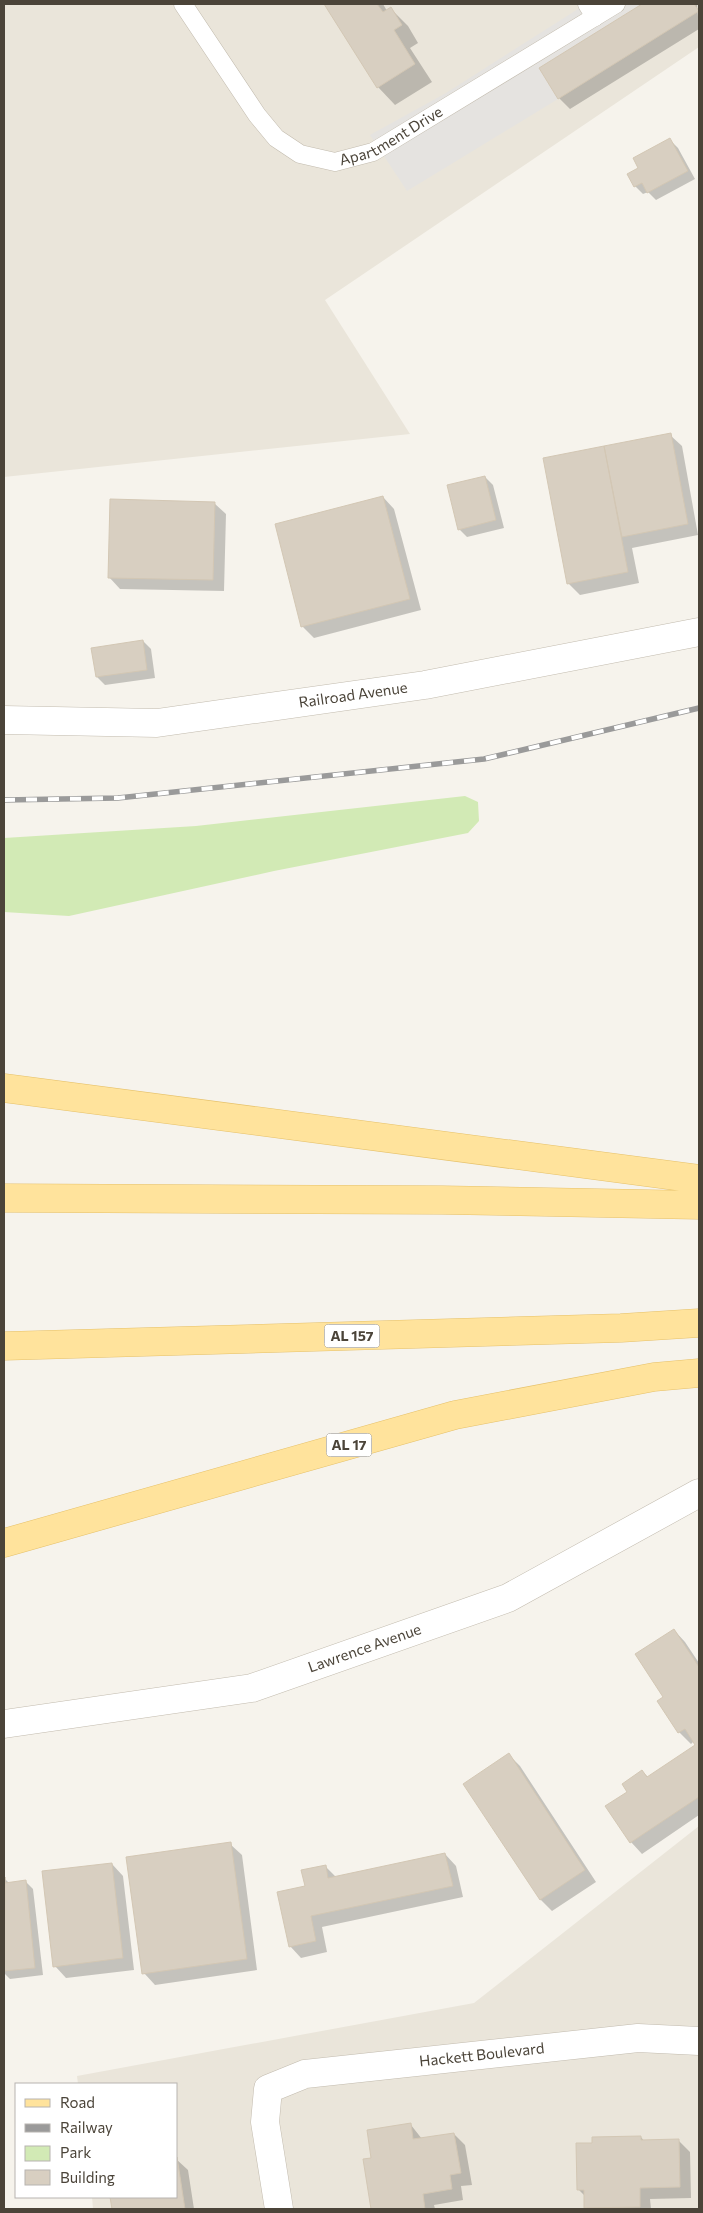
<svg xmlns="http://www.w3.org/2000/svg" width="703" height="2213" font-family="Commissioner,sans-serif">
	<rect width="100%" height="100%" fill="#f6f3ec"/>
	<path fill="#eae5da" d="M 4,4 L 699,4 L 699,47 L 325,300 L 410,434 L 4,477 Z
		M 699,1826 L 699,2209 L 93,2209 L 92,2197 L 176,2197 L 176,2084 L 78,2084 L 77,2076 L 474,2003 Z"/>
	<path fill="#d2eab5" d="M 465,796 L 478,802 L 479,821 L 468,833 L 274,871 L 69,916 L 4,912 L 4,838 L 196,826 Z"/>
	<path fill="#e5e3e0" d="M 586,4 L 642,4 L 539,68 L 558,99 L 407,191 L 370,135 L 446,93 Z"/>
	<path fill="#0003" d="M 4,4 L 57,4 L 4,5 Z
		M 325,4 L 383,4 L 387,11 L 391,9 L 408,26 L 418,43 L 410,48 L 432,82 L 395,105 L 378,87 Z
		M 645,4 L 697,4 L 699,29 L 570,109 L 559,98 L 540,68 Z
		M 670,140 L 678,148 L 695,179 L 656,200 L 648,192 L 643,194 L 635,186 L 640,168 Z
		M 670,435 L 682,446 L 698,535 L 632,548 L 639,583 L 580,595 L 568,583 L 545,459 Z
		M 485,477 L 493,485 L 504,528 L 467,537 L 459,529 Z
		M 383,497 L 394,509 L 421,610 L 314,638 L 303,627 L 276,525 Z
		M 214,503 L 226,514 L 224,591 L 120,589 L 109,577 Z
		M 143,641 L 151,649 L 155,678 L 105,685 L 97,677 Z
		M 674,1630 L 685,1642 L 699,1663 L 699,1815 L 642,1854 L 631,1842 L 629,1792 L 642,1771 L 649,1778 L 697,1746 L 694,1741 L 691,1744 L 679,1732 L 659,1701 L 665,1697 Z
		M 509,1755 L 520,1766 L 596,1882 L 552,1911 L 540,1899 Z
		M 230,1844 L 242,1855 L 257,1970 L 155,1985 L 144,1973 Z
		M 445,1854 L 456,1866 L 463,1897 L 322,1927 L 327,1952 L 301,1958 L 290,1946 L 306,1887 L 325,1866 L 337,1878 Z
		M 112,1864 L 123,1876 L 134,1970 L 66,1978 L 55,1966 Z
		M 5,1879 L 9,1883 L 25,1881 L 33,1889 L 43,1975 L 10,1979 L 4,1973 Z
		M 411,2125 L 422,2139 L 454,2134 L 465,2145 L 472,2185 L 461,2186 L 463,2200 L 434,2205 L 435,2209 L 372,2209 L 365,2160 L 373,2159 Z
		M 641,2137 L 644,2141 L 678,2140 L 690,2152 L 691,2198 L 650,2199 L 651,2209 L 587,2209 L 585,2196 L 579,2190 L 593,2144 Z
		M 176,2159 L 188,2170 L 194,2209 L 114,2209 L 112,2197 L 176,2197 Z"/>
	<path fill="#d8cfc1" stroke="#d3c7b4" d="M 324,4 L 377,4 L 383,12 L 391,7 L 402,25 L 394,30 L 415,64 L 377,88 Z
		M 642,4 L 694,4 L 699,11 L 558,99 L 539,68 Z
		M 670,138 L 688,171 L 647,193 L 642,183 L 634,187 L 627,174 L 638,168 L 633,158 Z
		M 671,433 L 688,524 L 622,537 L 604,446 Z
		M 604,446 L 628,572 L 567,584 L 543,458 Z
		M 485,476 L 496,520 L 458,530 L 447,485 Z
		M 383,496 L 410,599 L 301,627 L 275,524 Z
		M 110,499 L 215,502 L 213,580 L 108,578 Z
		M 143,640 L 147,670 L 96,677 L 91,648 Z
		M 674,1629 L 699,1667 L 699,1797 L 630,1843 L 605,1806 L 627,1792 L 622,1784 L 642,1770 L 647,1777 L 695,1745 L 685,1729 L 678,1733 L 657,1701 L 663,1697 L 635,1654 Z
		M 509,1753 L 585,1870 L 540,1900 L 463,1784 Z
		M 231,1842 L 247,1959 L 142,1974 L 126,1857 Z
		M 445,1853 L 453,1886 L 311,1916 L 316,1941 L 289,1947 L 277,1892 L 305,1886 L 301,1870 L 326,1865 L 328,1878 Z
		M 112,1863 L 123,1958 L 53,1967 L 42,1871 Z
		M 5,1877 L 5,1883 L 26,1880 L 35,1968 L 4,1971 Z
		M 411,2123 L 413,2139 L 454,2133 L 461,2173 L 450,2175 L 452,2189 L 423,2194 L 425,2209 L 371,2209 L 363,2159 L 371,2158 L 367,2130 Z
		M 641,2136 L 641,2140 L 679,2139 L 680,2187 L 640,2188 L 640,2207 L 584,2208 L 584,2190 L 577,2190 L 576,2143 L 592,2143 L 592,2137 Z
		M 177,2157 L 185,2209 L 112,2209 L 110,2197 L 176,2197 Z"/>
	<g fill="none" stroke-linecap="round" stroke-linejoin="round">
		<g stroke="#c2bbae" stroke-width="19">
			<g id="service">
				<path id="s1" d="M 183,4 L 257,115 L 276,138 L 300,154 L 335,162 L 373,152 L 616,4"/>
				<path d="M 587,4 L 595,17"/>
			</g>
		</g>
		<g stroke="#c2bbae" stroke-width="29">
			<g id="minor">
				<path id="s2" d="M 4,720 L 157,723 L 425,685 L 699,632"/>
				<path id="s3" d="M 4,1724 L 252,1688 L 508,1598 L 699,1493"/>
				<path id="s4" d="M 279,2209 L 265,2122 L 268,2089 L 305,2074 L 638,2038 L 699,2041"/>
			</g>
		</g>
		<g stroke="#e6c16a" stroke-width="29">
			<path id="primary" d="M 4,1088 L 699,1179
				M 4,1198 L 442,1200 L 699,1205
				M 4,1346 L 621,1328 L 699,1323
				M 4,1543 L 455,1415 L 654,1377 L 699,1373"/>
		</g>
		<use href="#service" stroke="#fff" stroke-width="18"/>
		<use href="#minor" stroke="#fff" stroke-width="28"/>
		<use href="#primary" stroke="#ffe39c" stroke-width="28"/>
		<g stroke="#9a9a9a" stroke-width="5.5">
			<path id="rail" d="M 4,800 L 118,798 L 484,759 L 699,708"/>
		</g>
		<use href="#rail" stroke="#fff" stroke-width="4" stroke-dasharray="11" stroke-linecap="butt"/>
	</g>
	<g text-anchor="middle" stroke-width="4" stroke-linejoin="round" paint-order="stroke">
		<g fill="#fff" stroke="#817c74" stroke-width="1">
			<rect x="324.5" y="1324.5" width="55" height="23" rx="4"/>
			<rect x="326.5" y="1433.5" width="45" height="23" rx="4"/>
		</g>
		<g font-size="14" font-weight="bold" fill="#4b4439">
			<text x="352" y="1341">AL 157</text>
			<text x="349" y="1450">AL 17</text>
		</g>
		<g font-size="15" fill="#4b4439" stroke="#fff">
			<text dy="5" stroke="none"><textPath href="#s1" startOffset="290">Apartment Drive</textPath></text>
			<text dy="5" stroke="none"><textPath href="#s2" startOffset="351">Railroad Avenue</textPath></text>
			<text dy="5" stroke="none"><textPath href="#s3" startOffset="370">Lawrence Avenue</textPath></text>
			<text dy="5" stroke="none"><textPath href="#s4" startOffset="339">Hackett Boulevard</textPath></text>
		</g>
	</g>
	<rect width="703" height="2213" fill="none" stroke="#4b4439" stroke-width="10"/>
	<rect x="15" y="2083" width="162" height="115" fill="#ffffff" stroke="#b7b4b0"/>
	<rect x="25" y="2099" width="25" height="8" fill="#ffe39c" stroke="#b7b4b0"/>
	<text x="60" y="2108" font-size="15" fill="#4b4439">Road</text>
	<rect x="25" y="2124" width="25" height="8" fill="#9a9a9a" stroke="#b7b4b0"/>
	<text x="60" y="2133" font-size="15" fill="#4b4439">Railway</text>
	<rect x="25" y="2146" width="25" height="15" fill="#d2eab5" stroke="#b7b4b0"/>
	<text x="60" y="2158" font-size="15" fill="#4b4439">Park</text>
	<rect x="25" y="2170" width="25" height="15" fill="#d8cfc1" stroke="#b7b4b0"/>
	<text x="60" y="2183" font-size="15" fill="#4b4439">Building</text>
</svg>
